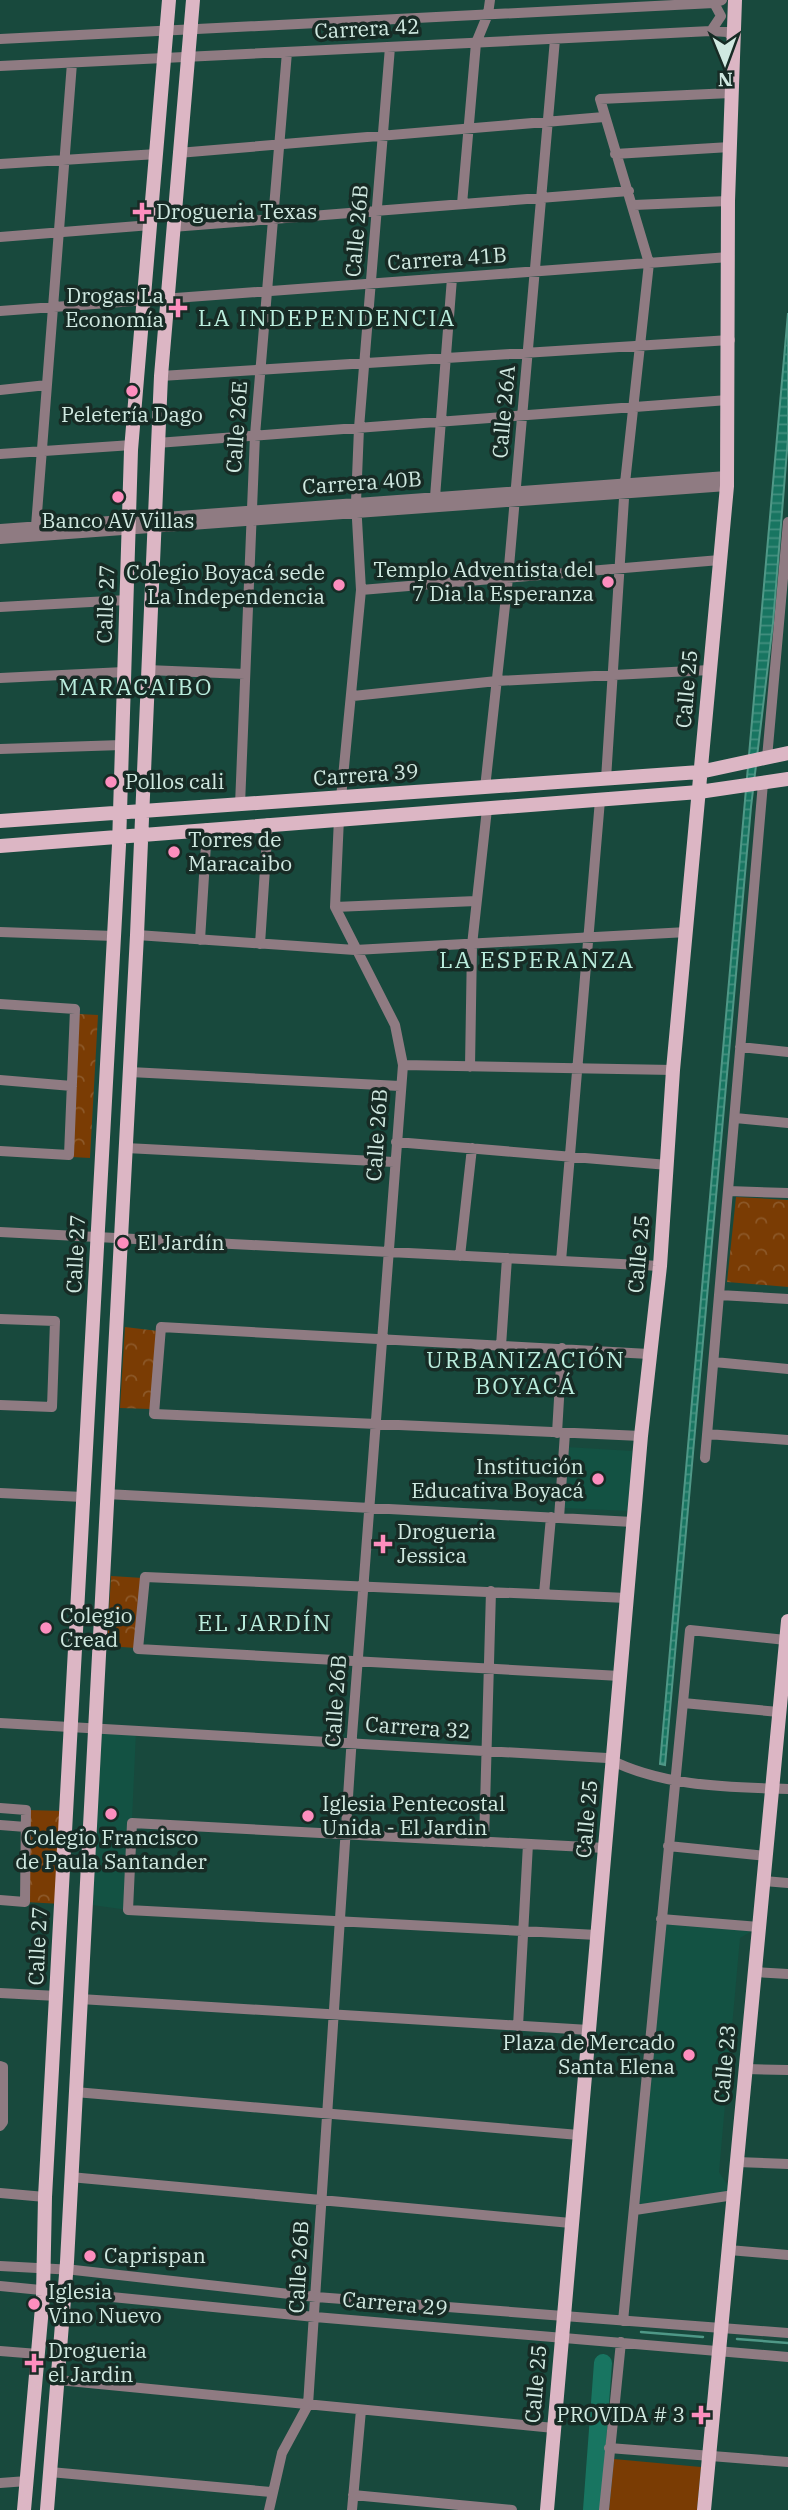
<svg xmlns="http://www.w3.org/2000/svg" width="788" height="2510" font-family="'IBM Plex Serif',serif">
	<defs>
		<pattern id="forest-crowns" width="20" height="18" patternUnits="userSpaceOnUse" patternTransform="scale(1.75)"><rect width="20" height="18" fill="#7a3c04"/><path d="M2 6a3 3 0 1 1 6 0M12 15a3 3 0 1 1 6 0" fill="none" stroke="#8c5828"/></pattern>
		<pattern id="water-rules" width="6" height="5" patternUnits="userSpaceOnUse" patternTransform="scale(1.75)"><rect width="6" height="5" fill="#187561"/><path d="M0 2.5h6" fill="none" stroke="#438f7f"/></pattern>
	</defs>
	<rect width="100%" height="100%" fill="#18493d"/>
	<path fill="#135243" d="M 567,1447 L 632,1451 L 629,1511 L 564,1508 Z
		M 94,1729 L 136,1731 L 128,1910 L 92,1905 Z
		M 661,1919 L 759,1927 L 740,1938 L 719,2172 L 734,2195 L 635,2210 Z"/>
	<path fill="url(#forest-crowns)" d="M 79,1014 L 98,1015 L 90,1158 L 72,1157 Z
		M 736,1197 L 788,1200 L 788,1287 L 727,1282 Z
		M 125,1327 L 158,1331 L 151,1409 L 120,1408 Z
		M 111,1576 L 143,1578 L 136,1648 L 107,1646 Z
		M 26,1810 L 66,1811 L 62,1904 L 25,1902 Z"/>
	<path fill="#7a3c04" d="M 614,2459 L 701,2467 L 697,2510 L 609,2510 Z"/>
	<path fill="url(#water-rules)" stroke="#4f9887" stroke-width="2" d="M 788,313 L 788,438 L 773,623 L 751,807 L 665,1765 L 660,1764 Z"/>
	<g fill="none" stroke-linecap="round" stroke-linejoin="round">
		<path stroke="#4f9887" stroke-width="2.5" d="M 641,2332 L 703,2337
			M 737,2339 L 788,2343"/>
		<path stroke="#187561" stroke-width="18" d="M 592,2510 L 603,2363"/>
		<path stroke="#8f7b82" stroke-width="10" d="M 711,31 L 721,16 L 714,3
			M 0,39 L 714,3 L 722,0
			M 0,66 L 711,31 L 727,32 L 733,37
			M 178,153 L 604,117
			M 615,154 L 730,147
			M 0,164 L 157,154
			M 462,204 L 476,43 L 488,14 L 490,0
			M 634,205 L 728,201
			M 172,227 L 629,191
			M 0,237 L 151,225
			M 0,311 L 729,257
			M 161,376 L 730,340
			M 0,390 L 47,385
			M 157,443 L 728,400
			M 0,454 L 132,445
			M 435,497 L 452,278
			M 36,526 L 72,63
			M 0,529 L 727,476
			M 0,539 L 727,486
			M 361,590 L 720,560
			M 0,607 L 127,600
			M 147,670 L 245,674
			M 0,678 L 124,672
			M 353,696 L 497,681 L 710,670
			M 0,749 L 122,745
			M 767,758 L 788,522
			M 606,779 L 625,483 L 649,263 L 600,99 L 731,93
			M 485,788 L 508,578 L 555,39
			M 341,798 L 361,590 L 356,502 L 359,428 L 390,47
			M 240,805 L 255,435 L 287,52
			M 335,907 L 476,901
			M 0,932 L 114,936
			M 137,935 L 355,950 L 687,932
			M 200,940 L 207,828
			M 260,944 L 268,823
			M 0,1004 L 75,1009 L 69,1155 L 0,1151
			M 740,1047 L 788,1052
			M 403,1065 L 673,1070
			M 470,1067 L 472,945 L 487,809
			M 130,1072 L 400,1086
			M 0,1080 L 72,1086
			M 735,1118 L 788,1123
			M 396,1142 L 668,1165
			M 126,1148 L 394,1162
			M 728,1191 L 788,1193
			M 0,1232 L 660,1266
			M 460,1256 L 472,1148
			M 561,1261 L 600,800
			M 719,1295 L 788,1299
			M 0,1319 L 55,1321 L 52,1407 L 0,1405
			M 501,1346 L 507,1258
			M 714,1362 L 788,1369
			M 557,1433 L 562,1348
			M 707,1434 L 788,1440
			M 641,1436 L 154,1414 L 161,1327 L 649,1354
			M 705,1458 L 763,783
			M 0,1493 L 83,1497
			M 106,1494 L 633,1522
			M 559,1518 L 565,1433
			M 544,1594 L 551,1517
			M 620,1676 L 138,1649 L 145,1577 L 627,1598
			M 683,1703 L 779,1712
			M 0,1723 L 607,1758 C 661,1787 729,1787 788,1789
			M 0,1808 L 26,1810 L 25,1902 L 0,1900
			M 0,1825 L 26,1827
			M 484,1842 L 491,1591
			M 668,1846 L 766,1856
			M 764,1881 L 788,1883
			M 661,1919 L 759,1927
			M 597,1935 L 128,1910 L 132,1823 L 605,1848
			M 755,1972 L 788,1974
			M 0,1993 L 57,1996
			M 80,1999 L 589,2030
			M 518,2026 L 528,1844
			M 0,2066 L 3,2067 L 3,2122 L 0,2126
			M 746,2069 L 788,2070
			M 75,2092 L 579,2135
			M 737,2162 L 788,2164
			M 70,2177 L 571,2223
			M 0,2193 L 45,2197
			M 635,2210 L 734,2195
			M 729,2250 L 788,2255
			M 0,2266 L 74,2270 L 316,2297 L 788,2333
			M 0,2286 L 315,2317 L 788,2357
			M 623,2321 L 690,1630 L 786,1640
			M 0,2351 L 38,2354
			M 58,2380 L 554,2428
			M 609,2448 L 788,2462
			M 50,2472 L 271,2492
			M 0,2483 L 27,2481
			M 353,2495 L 512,2510
			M 269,2510 L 282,2453 L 308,2405 L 352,1736 L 403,1065 L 395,1025 L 335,907 L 339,818
			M 352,2510 L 361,2410
			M 604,2510 L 621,2342"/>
		<path stroke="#dcb6c4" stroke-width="14" d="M 0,821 L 700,772 L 788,753
			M 0,846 L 699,792 L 788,779
			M 24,2510 L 43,2296 L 45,2197 L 119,845 L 131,450 L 169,0
			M 47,2510 L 67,2262 L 137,935 L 161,376 L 193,0
			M 547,2510 L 641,1436 L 660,1266 L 673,1070 L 727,486 L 728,201 L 735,0
			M 704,2510 L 788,1621"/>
	</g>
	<g fill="#fd8ebe" stroke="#172b25" stroke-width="2.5">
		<path d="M138.5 201.5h7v7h7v7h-7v7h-7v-7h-7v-7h7z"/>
		<path d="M174.5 297.5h7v7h7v7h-7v7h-7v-7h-7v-7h7z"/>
		<circle cx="132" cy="391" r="7"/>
		<circle cx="118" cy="497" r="7"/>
		<circle cx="608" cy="582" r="7"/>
		<circle cx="339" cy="585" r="7"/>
		<circle cx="111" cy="782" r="7"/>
		<circle cx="174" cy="852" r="7"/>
		<circle cx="123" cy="1243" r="7"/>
		<circle cx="598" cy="1479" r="7"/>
		<path d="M379.5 1533.5h7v7h7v7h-7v7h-7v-7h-7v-7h7z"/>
		<circle cx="46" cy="1628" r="7"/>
		<circle cx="111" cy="1814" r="7"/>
		<circle cx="308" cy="1816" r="7"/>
		<circle cx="689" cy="2055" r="7"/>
		<circle cx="90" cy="2256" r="7"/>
		<circle cx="34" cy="2304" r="7"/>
		<path d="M30.5 2352.5h7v7h7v7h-7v7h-7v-7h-7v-7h7z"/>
		<path d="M697.5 2404.5h7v7h7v7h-7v7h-7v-7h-7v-7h7z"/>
	</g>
	<g text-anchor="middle" stroke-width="7" stroke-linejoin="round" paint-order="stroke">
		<g font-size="21" fill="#d0e9e1" stroke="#172b25">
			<text transform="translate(367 29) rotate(-3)" y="7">Carrera 42</text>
			<text transform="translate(357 231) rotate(-85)" y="7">Calle 26B</text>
			<text transform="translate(447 259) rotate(-4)" y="7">Carrera 41B</text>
			<text transform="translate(504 412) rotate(-85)" y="7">Calle 26A</text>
			<text transform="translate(237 427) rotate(-86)" y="7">Calle 26E</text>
			<text transform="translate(362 483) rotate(-4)" y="7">Carrera 40B</text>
			<text transform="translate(106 604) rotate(-88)" y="7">Calle 27</text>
			<text transform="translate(687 689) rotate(-85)" y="7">Calle 25</text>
			<text transform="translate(366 775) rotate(-4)" y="7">Carrera 39</text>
			<text transform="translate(377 1135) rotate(-86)" y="7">Calle 26B</text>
			<text transform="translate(76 1254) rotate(-87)" y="7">Calle 27</text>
			<text transform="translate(639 1254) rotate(-85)" y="7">Calle 25</text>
			<text transform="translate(336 1701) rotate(-86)" y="7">Calle 26B</text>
			<text transform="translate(418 1728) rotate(4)" y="7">Carrera 32</text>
			<text transform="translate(587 1819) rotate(-85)" y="7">Calle 25</text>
			<text transform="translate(38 1946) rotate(-87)" y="7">Calle 27</text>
			<text transform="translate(725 2064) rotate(-85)" y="7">Calle 23</text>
			<text transform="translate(299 2267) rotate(-87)" y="7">Calle 26B</text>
			<text transform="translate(395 2304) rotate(5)" y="7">Carrera 29</text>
			<text transform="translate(536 2384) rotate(-85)" y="7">Calle 25</text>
		</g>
		<g font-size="21" fill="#d0e9e1" stroke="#172b25" text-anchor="start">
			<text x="156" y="219">Drogueria Texas</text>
			<text x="164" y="303" text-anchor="end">Drogas La<tspan x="164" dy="24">Economía</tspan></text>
			<text x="132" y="422" text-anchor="middle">Peletería Dago</text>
			<text x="118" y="528" text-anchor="middle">Banco AV Villas</text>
			<text x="594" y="577" text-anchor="end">Templo Adventista del<tspan x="594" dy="24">7 Dia la Esperanza</tspan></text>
			<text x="325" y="580" text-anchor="end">Colegio Boyacá sede<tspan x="325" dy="24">La Independencia</tspan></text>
			<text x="125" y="789">Pollos cali</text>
			<text x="188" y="847">Torres de<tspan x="188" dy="24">Maracaibo</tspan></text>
			<text x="137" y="1250">El Jardín</text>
			<text x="584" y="1474" text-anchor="end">Institución<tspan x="584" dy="24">Educativa Boyacá</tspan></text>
			<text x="397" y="1539">Drogueria<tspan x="397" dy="24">Jessica</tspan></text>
			<text x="60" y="1623">Colegio<tspan x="60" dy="24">Cread</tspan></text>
			<text x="322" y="1811">Iglesia Pentecostal<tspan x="322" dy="24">Unida - El Jardin</tspan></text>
			<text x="111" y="1845" text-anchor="middle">Colegio Francisco<tspan x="111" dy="24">de Paula Santander</tspan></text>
			<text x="675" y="2050" text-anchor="end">Plaza de Mercado<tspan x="675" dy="24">Santa Elena</tspan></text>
			<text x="104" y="2263">Caprispan</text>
			<text x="48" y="2299">Iglesia<tspan x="48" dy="24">Vino Nuevo</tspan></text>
			<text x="48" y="2358">Drogueria<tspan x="48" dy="24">el Jardin</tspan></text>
			<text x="685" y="2422" text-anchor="end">PROVIDA # 3</text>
		</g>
		<g font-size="23" letter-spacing="2" fill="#baeddd" stroke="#172b25">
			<text x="327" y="326">LA INDEPENDENCIA</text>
			<text x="136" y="695">MARACAIBO</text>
			<text x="537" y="968">LA ESPERANZA</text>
			<text x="526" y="1368">URBANIZACIÓN<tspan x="526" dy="26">BOYACÁ</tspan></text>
			<text x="265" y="1631">EL JARDÍN</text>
		</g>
	</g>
	<g transform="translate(725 63) rotate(179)" stroke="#172b25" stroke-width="5" paint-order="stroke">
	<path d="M0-5L12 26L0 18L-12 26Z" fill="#d0e9e1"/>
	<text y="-10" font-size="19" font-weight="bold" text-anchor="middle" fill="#d0e9e1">N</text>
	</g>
</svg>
